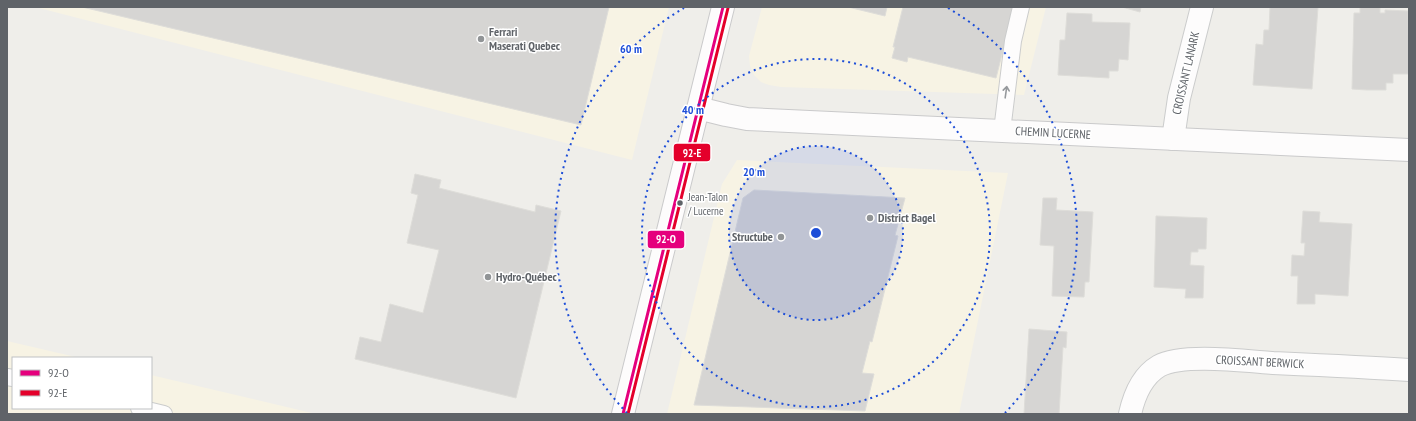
<svg xmlns="http://www.w3.org/2000/svg" width="1416" height="421" font-family="'PT Sans Narrow',sans-serif">
	<rect width="100%" height="100%" fill="#efeeea"/>
	<path fill="#f7f3e4" d="M 35,7 L 669,7 L 632,160 Z
		M 762,7 L 1046,7 L 1024,95 L 781,87 L 769,85 L 761,82 L 754,75 L 750,66 L 749,56 Z
		M 737,160 L 1008,173 L 959,414 L 667,414 L 722,184 Z
		M 7,341 L 80,358 L 13,358 L 13,408 L 151,408 L 151,375 L 316,414 L 7,414 Z"/>
	<path fill="#d6d5d3" stroke="#deddd9" d="M 82,7 L 609,7 L 581,125 Z
		M 848,7 L 887,7 L 885,16 Z
		M 903,7 L 1014,7 L 996,78 L 908,57 L 907,62 L 892,58 L 895,47 L 893,47 Z
		M 1122,7 L 1141,7 L 1140,12 Z
		M 1270,7 L 1318,7 L 1312,89 L 1253,85 L 1256,44 L 1263,45 L 1264,30 L 1269,30 Z
		M 1360,7 L 1380,7 L 1380,13 L 1385,13 L 1385,10 L 1408,11 L 1409,74 L 1393,74 L 1393,83 L 1386,83 L 1386,90 L 1367,90 L 1352,89 L 1354,13 L 1360,13 Z
		M 1067,13 L 1092,14 L 1092,22 L 1130,23 L 1128,60 L 1119,59 L 1118,71 L 1109,71 L 1109,78 L 1058,75 L 1060,40 L 1065,40 Z
		M 415,174 L 441,180 L 439,188 L 535,212 L 536,205 L 561,211 L 516,398 L 355,359 L 360,337 L 381,342 L 390,304 L 423,313 L 439,250 L 407,243 L 418,195 L 411,193 Z
		M 754,190 L 905,198 L 895,235 L 898,236 L 872,342 L 870,341 L 862,373 L 874,374 L 865,411 L 694,405 L 743,198 Z
		M 1043,198 L 1057,198 L 1056,210 L 1093,212 L 1089,282 L 1085,282 L 1084,297 L 1052,296 L 1054,246 L 1040,245 Z
		M 1303,211 L 1320,212 L 1319,222 L 1352,224 L 1348,296 L 1315,294 L 1315,304 L 1297,304 L 1298,276 L 1291,276 L 1292,255 L 1304,256 L 1305,243 L 1301,243 Z
		M 1156,216 L 1207,218 L 1206,249 L 1198,249 L 1198,252 L 1191,252 L 1190,265 L 1204,266 L 1203,298 L 1185,298 L 1186,289 L 1154,287 Z
		M 1029,329 L 1067,332 L 1066,348 L 1063,347 L 1059,414 L 1024,414 Z"/>
	<g fill="none" stroke-linecap="round" stroke-linejoin="round">
		<g stroke="#cbcccc" stroke-width="18">
			<path id="lane" d="M 1002,131 L 1013,41 L 1021,7
				M 7,377 L 13,378
				M 139,408 L 164,414"/>
		</g>
		<g stroke="#cbcccc" stroke-width="24">
			<path id="street" d="M 1173,139 L 1179,98 L 1202,7
				M 1130,414 C 1134,396 1142,376 1159,366 C 1182,353 1245,361 1273,363 C 1318,365 1364,367 1409,370"/>
		</g>
		<g stroke="#cacacb" stroke-width="24">
			<path id="secondary" d="M 698,108 L 726,115 L 747,119 L 1409,150
				M 623,414 L 723,7"/>
		</g>
		<use href="#lane" stroke="#fdfcfc" stroke-width="16"/>
		<use href="#street" stroke="#fdfcfc" stroke-width="22"/>
		<use href="#secondary" stroke="#fdfcfc" stroke-width="22"/>
		<g stroke="#fff" stroke-width="6">
			<path id="bus-1" d="M 623,414 L 723,7"/>
		</g>
		<g stroke="#fff" stroke-width="6">
			<path id="bus-2" d="M 628,414 L 728,8"/>
		</g>
		<use href="#bus-1" stroke="#e5007d" stroke-width="3"/>
		<use href="#bus-2" stroke="#e4002b" stroke-width="3"/>
	</g>
	<defs><path id="oneway-shaft" d="M-6 0H5M1.5-3L5.5 0L1.5 3" fill="none" stroke-width="1.6" stroke-linecap="round" stroke-linejoin="round"/></defs>
	<use stroke="#96999c" href="#oneway-shaft" transform="translate(1006 92) rotate(-82)"/>
	<circle cx="816" cy="233" r="87" fill="#1d4ed8" fill-opacity=".12"/>
	<g fill="none" stroke="#1d4ed8" stroke-width="2" stroke-dasharray="2 4">
		<circle cx="816" cy="233" r="87"/>
		<circle cx="816" cy="233" r="174"/>
		<path d="M627 413A261 261 0 0 1 684 8M948 8A261 261 0 0 1 1005 413"/>
	</g>
	<g fill="#919496" stroke="#fff" stroke-width="1.5">
		<circle cx="481" cy="39" r="4"/>
		<circle cx="870" cy="218" r="4"/>
		<circle cx="781" cy="237" r="4"/>
		<circle cx="488" cy="277" r="4"/>
	</g>
	<circle fill="#5f6368" stroke="#fff" stroke-width="1.5" cx="680" cy="203" r="3.5"/>
	<g text-anchor="middle" stroke-width="3" stroke-linejoin="round" paint-order="stroke">
		<g font-size="11" fill="#5f6368" stroke="#fff" text-anchor="start">
			<text x="688" y="201">Jean-Talon<tspan x="688" dy="14">/ Lucerne</tspan></text>
		</g>
		<g font-size="12" font-weight="bold" fill="#5f6368" stroke="#fff" text-anchor="start">
			<text x="489" y="36">Ferrari<tspan x="489" dy="14">Maserati Quebec</tspan></text>
			<text x="878" y="222">District Bagel</text>
			<text x="773" y="241" text-anchor="end">Structube</text>
			<text x="496" y="281">Hydro-Québec</text>
		</g>
		<g font-size="12" fill="#5f6368" stroke="#fff">
			<text transform="translate(1186 73) rotate(-77)" y="4">CROISSANT LANARK</text>
			<text transform="translate(1053 133) rotate(3)" y="4">CHEMIN LUCERNE</text>
			<text transform="translate(1260 362) rotate(3)" y="4">CROISSANT BERWICK</text>
		</g>
	</g>
	<circle cx="816" cy="233" r="6" fill="#1d4ed8" stroke="#fff" stroke-width="2"/>
	<g font-size="12" text-anchor="middle" font-weight="bold" fill="#1d4ed8" stroke="#fff" stroke-width="3" stroke-linejoin="round" paint-order="stroke">
		<text x="631" y="53">60 m</text>
		<text x="693" y="114">40 m</text>
		<text x="754" y="176">20 m</text>
	</g>
	<g stroke="#fff" stroke-width="1.5">
		<rect x="673" y="143" width="38" height="19" rx="4" fill="#e4002b"/>
		<rect x="647" y="230" width="38" height="19" rx="4" fill="#e5007d"/>
	</g>
	<g font-size="11" text-anchor="middle" font-weight="bold" fill="#fff">
		<text x="692" y="157">92-E</text>
		<text x="666" y="243">92-O</text>
	</g>
	<rect width="1416" height="421" fill="none" stroke="#5f6368" stroke-width="16"/>
	<rect x="12" y="357" width="140" height="52" fill="#ffffff" stroke="#bfc1c3"/>
	<rect x="20" y="370" width="20" height="6" fill="#e5007d" stroke="#bfc1c3"/>
	<text x="48" y="377" font-size="12" fill="#5f6368">92-O</text>
	<rect x="20" y="390" width="20" height="6" fill="#e4002b" stroke="#bfc1c3"/>
	<text x="48" y="397" font-size="12" fill="#5f6368">92-E</text>
</svg>
